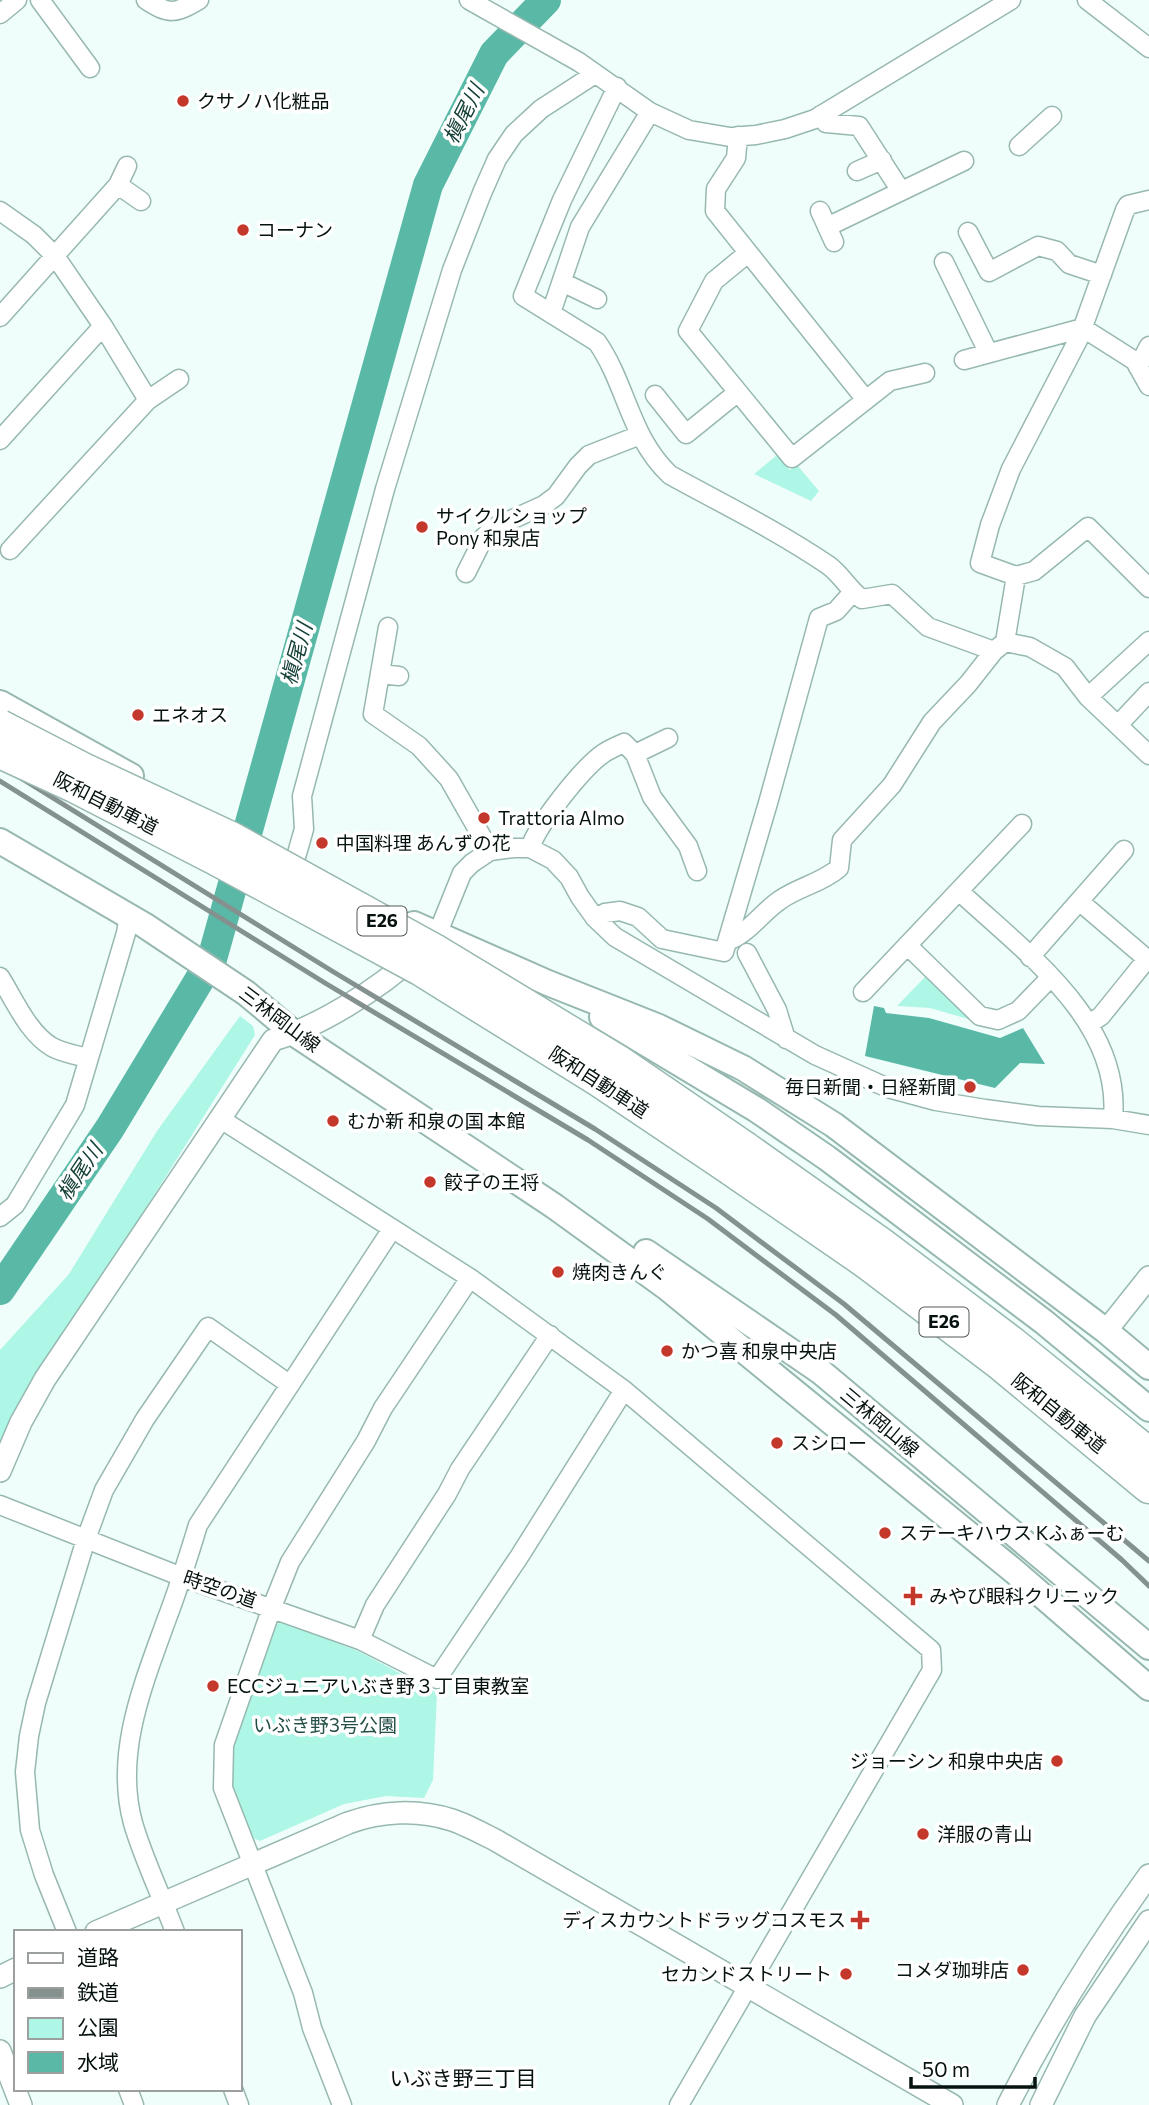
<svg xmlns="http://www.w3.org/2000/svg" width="1149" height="2105" font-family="Commissioner,'Noto Sans JP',sans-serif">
	<rect width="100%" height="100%" fill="#f0fefb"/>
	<path fill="#aef6e6" d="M 777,455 L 790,470 L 797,465 L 819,491 L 811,501 L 754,474 Z
		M 927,975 L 975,1021 L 930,1008 L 897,1006 Z
		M 240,1016 L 253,1026 L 255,1035 L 40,1376 L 0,1447 L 0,1350 L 69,1274 L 157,1131 Z
		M 282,1622 L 358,1651 L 437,1693 L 433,1780 L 424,1798 L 386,1796 L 344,1804 L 260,1841 L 248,1836 L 230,1784 L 231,1748 L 273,1626 Z"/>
	<path fill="#59b9a6" d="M 874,1006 L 884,1008 L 886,1013 L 929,1018 L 1000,1038 L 1023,1028 L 1045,1064 L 1020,1063 L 995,1088 L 865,1056 Z"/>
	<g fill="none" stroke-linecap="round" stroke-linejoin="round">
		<path stroke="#59b9a6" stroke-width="30" d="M 0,1290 L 110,1128 L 212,959 L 428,185 L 494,54 L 546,0"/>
		<g stroke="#97b8b0" stroke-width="21">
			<path id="minor" d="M 40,0 L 90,68
				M 146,0 C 169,15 175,14 199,0
				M 469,0 L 579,62 L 650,112 L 689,130 L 730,137 L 756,135 L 785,129 L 815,119 L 1011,0
				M 1087,0 L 1149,48
				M 0,14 L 17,0
				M 617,87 L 562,200 L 523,296 L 597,342 C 627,385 629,436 670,475 C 723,504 778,531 828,565 C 841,574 849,590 862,599 L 892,594 L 928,627 L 994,651
				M 821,115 L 826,123 L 859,126 L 901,191
				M 738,136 L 736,158 L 716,189 L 715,211 L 866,400
				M 1019,146 L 1052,116
				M 857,171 L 882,160
				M 118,185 L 141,201
				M 1149,200 L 1128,205 L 1125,210 L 1079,338 L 1011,469 L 990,525 L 980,563 L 1016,576 L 1034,571 L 1088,527 L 1149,588
				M 0,211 L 34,235 L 55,256 L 103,326 L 148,400
				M 820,211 L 834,242
				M 827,227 L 964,161
				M 968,232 L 989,272 L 1038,246 L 1057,251 L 1069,264 L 1102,275
				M 748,253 L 714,281 L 688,331 L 792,458 L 890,381 L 925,373
				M 944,262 L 988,352
				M 562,282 L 597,299
				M 551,313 L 580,227 L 650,112
				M 0,317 L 118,185 L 127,166
				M 964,360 L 1083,328 L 1135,361 L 1149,386
				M 1138,367 L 1149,346
				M 655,395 L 686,434 L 738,392
				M 0,440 L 103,326
				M 10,550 L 148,400 L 179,379
				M 466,573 L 484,537 L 493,528 L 544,505 L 556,496 L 578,466 L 589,455 L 640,435
				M 388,627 L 373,714 L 419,746 L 449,779 L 490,851
				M 1005,642 L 1030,647 L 1065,667 L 1088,697 L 1149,755
				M 380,674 L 399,676
				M 1088,697 L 1149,641
				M 1118,725 L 1149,692
				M 635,754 L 668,738
				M 530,848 C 538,824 583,767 604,753 C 610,749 617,746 624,743 L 635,754 L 652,797 L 688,846 L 697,871
				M 294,864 L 304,829 L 302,796 L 385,489 L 452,270 L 482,193 L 497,159 L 514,134 L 541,109 L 595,74
				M 959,891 C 1024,952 1122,1020 1113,1119
				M 1079,901 L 1147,959 L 1101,1016 L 1089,1024
				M 595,918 L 605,913 L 620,911 L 638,917 L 662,939 L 724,952 L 768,803 L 819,618 L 836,611 L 853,592
				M 437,935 L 462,873 L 472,863 L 490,851 L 514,848 L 530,848 L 553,860 L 569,877 L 580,897 L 595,918 L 615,937 L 815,1055 L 888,1088 L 936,1101 L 985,1109 L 1038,1116 L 1113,1119 L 1149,1125
				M 728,941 C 749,933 761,913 780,900 C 800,886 820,884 839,868 L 842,840 L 892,785 L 932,722 L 968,684 L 994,651 L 1005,642 L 1016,576
				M 907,945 L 980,1016 L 998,1020 L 1018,1011 L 1050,978
				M 747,953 L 777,1010 L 786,1039
				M 1030,957 L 1124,850
				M 0,977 C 14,999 28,1033 52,1047 C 63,1053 76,1055 88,1058
				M 863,992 L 1022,824
				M 219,1118 L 470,1278 L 624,1390 L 931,1650 L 932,1670 L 679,2105
				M 0,1217 L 15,1205 L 75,1105 L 126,933 L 129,915
				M 0,1505 L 182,1577 L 360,1640 L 437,1679 L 519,1557 L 624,1390
				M 360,1640 L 375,1605 L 447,1494 L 460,1469 L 550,1335
				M 67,1932 L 44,1875 L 30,1830 L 25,1772 L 29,1736 L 36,1703 L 86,1539 L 104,1490 L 145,1419 L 208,1327 L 289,1384
				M 175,1932 C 162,1897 143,1858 133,1823 C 114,1754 143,1685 166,1621 C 178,1590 188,1558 198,1525 L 392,1229
				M 128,2089 L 134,2105
				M 233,2089 L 239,2105
				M 342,2105 L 312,2028 L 303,1993 L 223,1788 L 224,1745 L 272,1607 L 290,1562 L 366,1441 L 383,1408 L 470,1278"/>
		</g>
		<g stroke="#97b8b0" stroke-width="24">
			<path id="tertiary" d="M 1106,1331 L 1149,1277
				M 0,1471 L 21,1422 L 45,1379 L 273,1040 C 318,1027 381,988 415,955
				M 96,1932 L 348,1823 C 381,1811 418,1809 452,1820 C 467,1825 483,1834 497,1841 L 952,2105
				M 0,1977 L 16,1969
				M 0,2051 L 21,2105
				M 1008,2105 C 1049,2024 1096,1948 1149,1875
				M 1041,2105 L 1085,2016 L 1149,1921"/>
		</g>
		<g stroke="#97b8b0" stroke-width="28">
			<path id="secondary" d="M 0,703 L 131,776
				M 0,841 L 144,925 L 246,993 L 295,1034 L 554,1206 L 666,1287 L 1015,1572 L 1149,1688
				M 414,924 L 548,983 L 659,1027 L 743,1068 L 834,1125 L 1106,1331 L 1149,1367
				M 602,1017 L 757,1110 L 827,1158 L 1044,1322 L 1149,1409
				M 646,1252 L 821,1372 L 1149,1647"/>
		</g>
		<g stroke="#97b8b0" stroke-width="35">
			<path id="motorway" d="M 745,1148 L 881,1244 L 1012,1343 L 1149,1454
				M 731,1169 L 866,1262 L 998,1362 L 1149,1487"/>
		</g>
		<use href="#minor" stroke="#fff" stroke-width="18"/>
		<use href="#tertiary" stroke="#fff" stroke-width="21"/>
		<use href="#secondary" stroke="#fff" stroke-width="24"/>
		<use href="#motorway" stroke="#fff" stroke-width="32"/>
		<path stroke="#84918f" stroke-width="5" d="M 0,765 L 332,971 L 595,1129 L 716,1208 L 844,1304 L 1149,1561
			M 0,781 L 325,983 L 588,1140 L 708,1219 L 836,1315 L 1122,1560 L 1149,1586"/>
		<g stroke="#97b8b0" stroke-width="35" stroke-linecap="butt">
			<path id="motorway-bridge" d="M 0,726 L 83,769 L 231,838 L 434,950 L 619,1062 L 745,1148
				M 0,752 L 74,786 L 216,859 L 420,969 L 600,1081 L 731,1169"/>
		</g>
		<use href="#motorway-bridge" stroke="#fff" stroke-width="32"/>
	</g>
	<g fill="#c4372b" stroke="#fff" stroke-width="2.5">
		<circle cx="183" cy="101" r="7"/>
		<circle cx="243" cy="230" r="7"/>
		<circle cx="422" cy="527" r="7"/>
		<circle cx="138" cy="715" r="7"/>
		<circle cx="484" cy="818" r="7"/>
		<circle cx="322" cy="843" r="7"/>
		<circle cx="970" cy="1087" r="7"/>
		<circle cx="333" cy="1121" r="7"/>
		<circle cx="430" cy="1182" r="7"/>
		<circle cx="558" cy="1272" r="7"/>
		<circle cx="667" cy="1351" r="7"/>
		<circle cx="777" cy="1443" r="7"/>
		<circle cx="885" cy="1533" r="7"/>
		<path d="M909.5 1585.5h7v7h7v7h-7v7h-7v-7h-7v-7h7z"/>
		<circle cx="213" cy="1686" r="7"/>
		<circle cx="1057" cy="1761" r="7"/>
		<circle cx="923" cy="1834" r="7"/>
		<path d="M856.5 1909.5h7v7h7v7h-7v7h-7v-7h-7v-7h7z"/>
		<circle cx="1023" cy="1970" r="7"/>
		<circle cx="846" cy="1974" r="7"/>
	</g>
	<g text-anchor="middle" stroke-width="7" stroke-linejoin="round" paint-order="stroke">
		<g fill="#fff" stroke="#515958" stroke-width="2">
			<rect x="357.5" y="906.5" width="49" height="29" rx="5"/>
			<rect x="919.5" y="1307.5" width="49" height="29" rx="5"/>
		</g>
		<g font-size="18" font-weight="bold" fill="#061210">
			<text x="382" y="927">E26</text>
			<text x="944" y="1328">E26</text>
		</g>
		<g font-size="19" fill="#061210" stroke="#fff" text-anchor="start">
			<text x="197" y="108">クサノハ化粧品</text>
			<text x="257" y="237">コーナン</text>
			<text x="436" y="523">サイクルショップ<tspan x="436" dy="22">Pony 和泉店</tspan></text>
			<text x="152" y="722">エネオス</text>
			<text x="498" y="825">Trattoria Almo</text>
			<text x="336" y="850">中国料理 あんずの花</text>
			<text x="956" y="1094" text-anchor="end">毎日新聞・日経新聞</text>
			<text x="347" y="1128">むか新 和泉の国 本館</text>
			<text x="444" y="1189">餃子の王将</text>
			<text x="572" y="1279">焼肉きんぐ</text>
			<text x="681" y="1358">かつ喜 和泉中央店</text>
			<text x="791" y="1450">スシロー</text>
			<text x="899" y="1540">ステーキハウス Kふぁーむ</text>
			<text x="929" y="1603">みやび眼科クリニック</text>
			<text x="227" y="1693">ECCジュニアいぶき野３丁目東教室</text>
			<text x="1043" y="1768" text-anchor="end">ジョーシン 和泉中央店</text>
			<text x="937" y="1841">洋服の青山</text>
			<text x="846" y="1927" text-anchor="end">ディスカウントドラッグコスモス</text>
			<text x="1009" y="1977" text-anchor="end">コメダ珈琲店</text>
			<text x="832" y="1981" text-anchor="end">セカンドストリート</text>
		</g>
		<g font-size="19" fill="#061210" stroke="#fff">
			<text transform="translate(106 803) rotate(27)" y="7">阪和自動車道</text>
			<text transform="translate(280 1019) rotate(37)" y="7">三林岡山線</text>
			<text transform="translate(599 1082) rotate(33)" y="7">阪和自動車道</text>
			<text transform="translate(1059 1413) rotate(39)" y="7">阪和自動車道</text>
			<text transform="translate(880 1422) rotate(40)" y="7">三林岡山線</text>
			<text transform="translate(220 1589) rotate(19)" y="7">時空の道</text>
		</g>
		<g font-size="19" fill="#244f47" stroke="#fff">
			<text x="325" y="1732">いぶき野3号公園</text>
		</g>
		<g font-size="21" font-style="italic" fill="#154139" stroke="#fff">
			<text transform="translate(464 114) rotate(-63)" y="7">槇尾川</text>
			<text transform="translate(297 654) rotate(-74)" y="7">槇尾川</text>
			<text transform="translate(80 1172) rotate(-56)" y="7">槇尾川</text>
		</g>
		<g font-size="21" fill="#061210" stroke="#fff">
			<text x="463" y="2086">いぶき野三丁目</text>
		</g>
	</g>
	<rect x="14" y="1930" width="228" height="161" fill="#ffffff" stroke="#9ba09f" stroke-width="2"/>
	<rect x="28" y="1953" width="35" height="10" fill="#ffffff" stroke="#9ba09f" stroke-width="2"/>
	<text x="77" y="1965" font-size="21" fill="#061210">道路</text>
	<rect x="28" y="1988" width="35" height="10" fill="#84918f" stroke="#9ba09f" stroke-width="2"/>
	<text x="77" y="2000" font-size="21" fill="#061210">鉄道</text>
	<rect x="28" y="2018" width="35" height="21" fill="#aef6e6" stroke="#9ba09f" stroke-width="2"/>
	<text x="77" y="2035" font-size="21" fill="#061210">公園</text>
	<rect x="28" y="2052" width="35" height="21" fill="#59b9a6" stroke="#9ba09f" stroke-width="2"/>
	<text x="77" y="2070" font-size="21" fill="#061210">水域</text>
	<path d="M911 2077v10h124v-10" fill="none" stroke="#061210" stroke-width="3.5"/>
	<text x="922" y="2077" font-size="21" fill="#061210" stroke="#ffffff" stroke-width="5" paint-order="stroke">50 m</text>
</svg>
